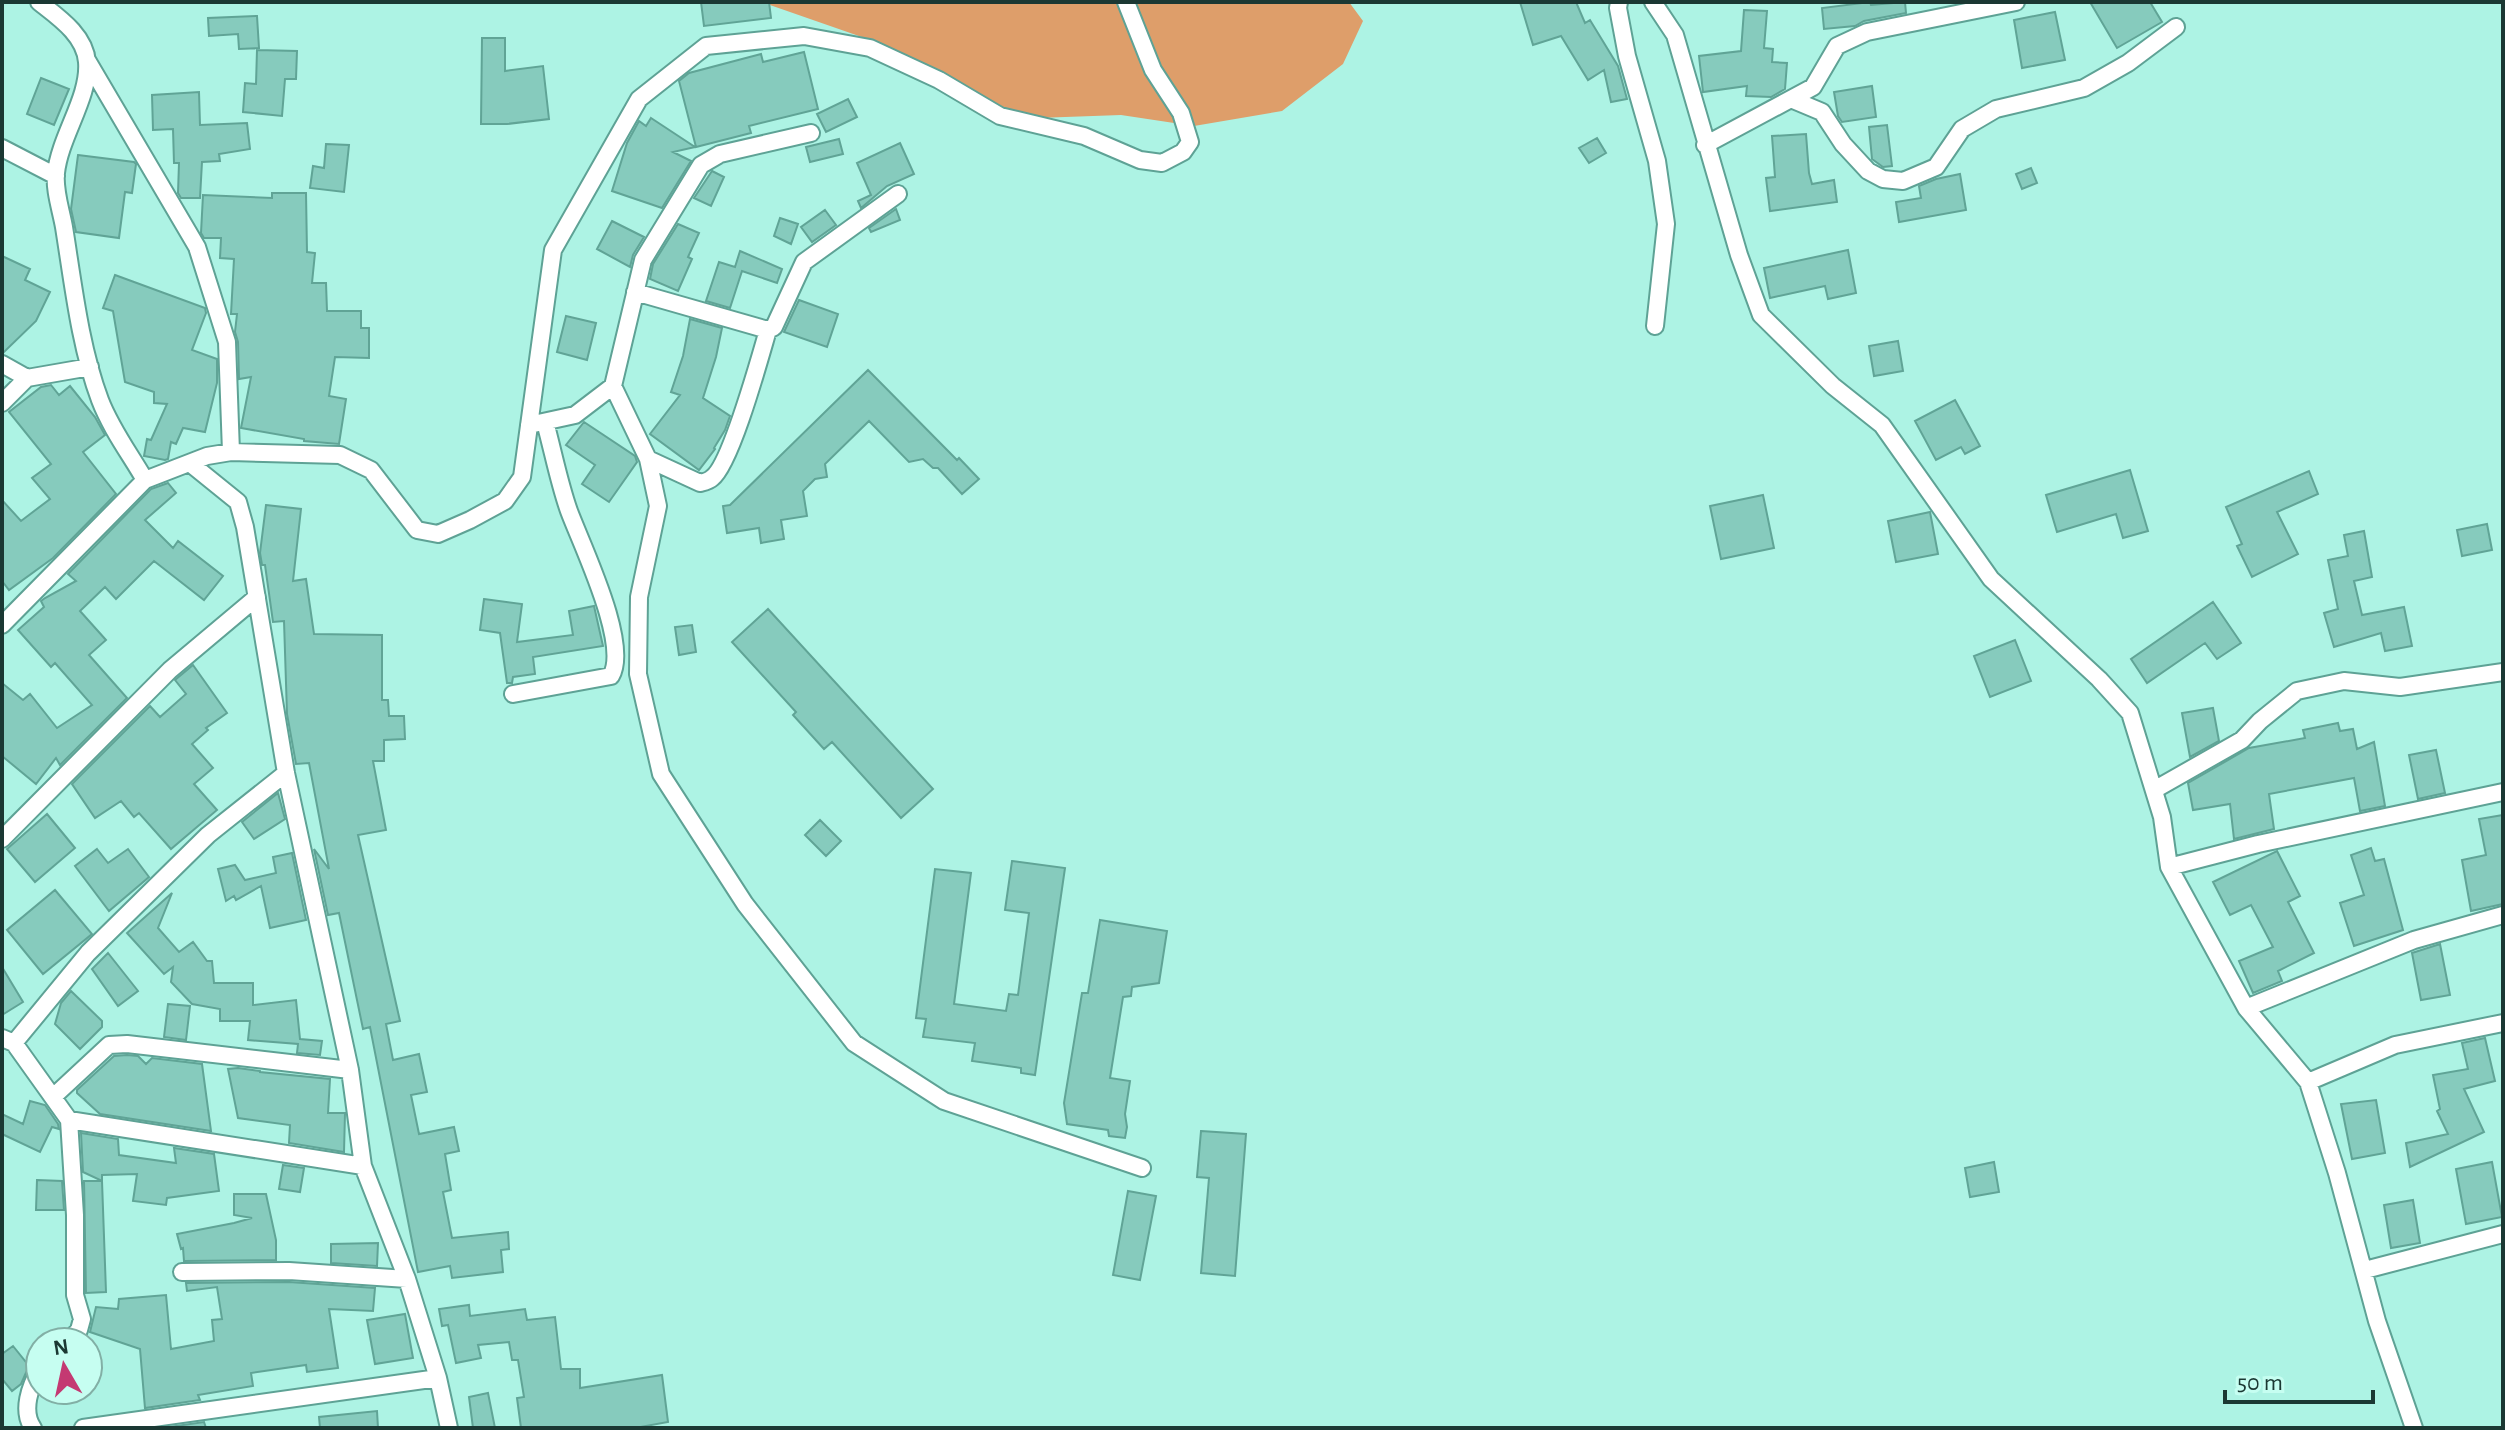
<svg xmlns="http://www.w3.org/2000/svg" width="2505" height="1430" font-family="'Alegreya Sans',sans-serif">
	<rect width="100%" height="100%" fill="#adf3e4"/>
	<path fill="#de9e6a" d="M 761,2 L 1349,2 L 1363,21 L 1343,64 L 1282,111 L 1194,126 L 1121,115 L 1012,119 L 982,105 L 879,43 Z"/>
	<path fill="#86cbbd" stroke="#60a496" stroke-width="2" d="M 701,2 L 769,2 L 771,18 L 704,26 Z
		M 1520,2 L 1576,2 L 1585,23 L 1590,20 L 1618,66 L 1627,99 L 1611,102 L 1604,70 L 1588,80 L 1561,36 L 1533,45 Z
		M 1870,2 L 1871,5 L 1905,2 L 1906,13 L 1864,21 L 1855,26 L 1824,29 L 1822,8 Z
		M 2090,2 L 2150,2 L 2162,22 L 2117,48 Z
		M 1744,10 L 1767,11 L 1764,48 L 1773,49 L 1772,62 L 1787,63 L 1785,89 L 1771,97 L 1746,96 L 1747,86 L 1703,92 L 1699,56 L 1741,51 Z
		M 2055,12 L 2065,60 L 2022,68 L 2014,20 Z
		M 257,16 L 259,48 L 239,49 L 238,34 L 209,36 L 208,18 Z
		M 482,38 L 505,38 L 505,71 L 543,66 L 549,119 L 507,124 L 481,124 Z
		M 257,50 L 297,51 L 296,79 L 285,79 L 282,116 L 243,112 L 245,83 L 256,84 Z
		M 804,52 L 818,109 L 749,126 L 751,133 L 696,147 L 679,81 L 689,73 L 761,54 L 763,62 Z
		M 41,78 L 69,89 L 54,125 L 27,114 Z
		M 1872,86 L 1876,117 L 1842,122 L 1838,116 L 1834,92 Z
		M 199,92 L 200,125 L 247,123 L 250,149 L 219,154 L 220,161 L 202,162 L 200,198 L 181,198 L 178,193 L 179,163 L 174,163 L 173,129 L 153,130 L 152,95 Z
		M 848,99 L 857,117 L 826,132 L 817,114 Z
		M 651,118 L 695,147 L 673,152 L 691,161 L 662,208 L 612,191 L 627,143 L 639,121 L 646,126 Z
		M 1887,125 L 1892,166 L 1883,167 L 1872,159 L 1869,127 Z
		M 1806,134 L 1809,173 L 1812,184 L 1834,180 L 1837,202 L 1770,211 L 1766,178 L 1775,177 L 1772,136 Z
		M 1597,138 L 1606,153 L 1589,163 L 1579,148 Z
		M 839,139 L 843,154 L 810,162 L 806,147 Z
		M 900,143 L 914,174 L 887,186 L 861,208 L 858,201 L 871,195 L 857,163 Z
		M 326,144 L 349,145 L 344,192 L 310,188 L 313,166 L 324,168 Z
		M 78,155 L 134,162 L 136,164 L 132,193 L 125,192 L 119,238 L 76,232 L 71,209 Z
		M 2031,168 L 2037,183 L 2022,189 L 2016,174 Z
		M 712,171 L 724,177 L 711,206 L 694,198 Z
		M 1960,174 L 1966,210 L 1899,222 L 1896,202 L 1921,198 L 1919,186 L 1936,179 Z
		M 272,193 L 306,193 L 307,252 L 315,253 L 312,283 L 326,283 L 327,311 L 361,311 L 361,328 L 369,328 L 369,358 L 335,357 L 329,396 L 346,399 L 339,444 L 304,441 L 304,439 L 241,428 L 251,377 L 239,379 L 238,342 L 235,332 L 237,314 L 231,314 L 234,259 L 220,258 L 221,238 L 204,238 L 201,233 L 203,195 L 272,198 Z
		M 896,209 L 900,220 L 871,232 L 869,228 Z
		M 825,210 L 836,225 L 812,242 L 801,227 Z
		M 780,218 L 798,224 L 791,244 L 774,236 Z
		M 612,221 L 644,237 L 633,255 L 630,267 L 597,249 Z
		M 678,224 L 699,233 L 688,257 L 692,259 L 678,291 L 650,279 L 653,264 Z
		M 1848,250 L 1856,293 L 1828,299 L 1825,286 L 1770,298 L 1764,268 Z
		M 740,251 L 782,269 L 777,283 L 742,271 L 730,308 L 706,301 L 719,262 L 735,267 Z
		M 2,256 L 30,269 L 25,280 L 50,292 L 36,321 L 3,353 Z
		M 115,275 L 205,308 L 206,313 L 192,350 L 217,359 L 217,383 L 205,432 L 183,428 L 176,444 L 171,442 L 168,459 L 165,460 L 144,456 L 147,439 L 151,440 L 167,404 L 154,403 L 154,392 L 125,382 L 113,311 L 103,308 Z
		M 799,300 L 838,314 L 827,347 L 784,332 Z
		M 566,316 L 596,323 L 587,360 L 557,352 Z
		M 690,319 L 722,328 L 716,357 L 703,398 L 730,416 L 725,430 L 714,448 L 715,449 L 699,470 L 650,434 L 680,395 L 671,392 L 683,356 Z
		M 1898,341 L 1903,371 L 1874,376 L 1869,346 Z
		M 868,370 L 957,460 L 959,458 L 979,479 L 962,494 L 938,468 L 933,468 L 923,459 L 909,462 L 869,421 L 825,464 L 827,477 L 815,479 L 803,491 L 807,516 L 781,520 L 784,539 L 761,543 L 759,528 L 727,533 L 723,506 L 730,505 Z
		M 51,385 L 59,395 L 70,386 L 95,417 L 105,435 L 83,452 L 116,494 L 53,558 L 9,590 L 2,581 L 2,500 L 21,521 L 50,499 L 32,478 L 51,464 L 9,412 L 41,387 Z
		M 1955,400 L 1980,446 L 1965,454 L 1961,447 L 1936,460 L 1915,421 Z
		M 584,422 L 635,456 L 637,462 L 609,502 L 582,484 L 595,465 L 566,445 Z
		M 2130,470 L 2148,531 L 2123,538 L 2116,514 L 2057,532 L 2046,495 Z
		M 2309,471 L 2318,494 L 2277,512 L 2298,554 L 2252,577 L 2237,546 L 2242,544 L 2226,507 Z
		M 168,483 L 176,493 L 145,520 L 173,548 L 178,541 L 223,576 L 204,600 L 154,561 L 116,599 L 105,587 L 80,611 L 106,640 L 89,655 L 127,698 L 60,765 L 56,758 L 36,784 L 2,756 L 2,683 L 23,700 L 30,694 L 57,728 L 92,705 L 55,663 L 51,667 L 18,630 L 44,607 L 41,601 L 45,598 L 76,581 L 68,574 L 151,489 Z
		M 1763,495 L 1774,548 L 1721,559 L 1710,506 Z
		M 266,505 L 301,509 L 293,581 L 306,579 L 314,634 L 382,635 L 382,700 L 388,700 L 389,716 L 404,716 L 405,739 L 384,740 L 384,761 L 373,761 L 386,830 L 358,835 L 400,1021 L 386,1024 L 393,1060 L 419,1054 L 427,1092 L 411,1095 L 419,1134 L 454,1127 L 459,1151 L 445,1154 L 451,1190 L 443,1192 L 452,1238 L 508,1232 L 509,1249 L 501,1250 L 503,1272 L 452,1278 L 450,1266 L 418,1272 L 370,1027 L 363,1029 L 339,913 L 328,915 L 314,849 L 329,869 L 309,763 L 296,764 L 287,714 L 284,621 L 273,622 L 265,565 L 262,565 L 260,553 Z
		M 1930,512 L 1938,554 L 1896,562 L 1888,521 Z
		M 2487,524 L 2492,550 L 2462,556 L 2457,530 Z
		M 2364,531 L 2372,577 L 2354,581 L 2362,615 L 2404,607 L 2412,646 L 2385,651 L 2381,633 L 2334,647 L 2324,613 L 2338,609 L 2328,560 L 2348,556 L 2344,535 Z
		M 484,599 L 522,604 L 517,642 L 573,635 L 569,611 L 594,606 L 603,646 L 533,657 L 535,674 L 513,677 L 512,683 L 507,683 L 500,633 L 480,630 Z
		M 2213,602 L 2241,643 L 2217,659 L 2205,643 L 2147,683 L 2131,659 Z
		M 768,609 L 933,789 L 901,818 L 832,742 L 824,749 L 793,715 L 796,712 L 732,642 Z
		M 692,625 L 696,652 L 679,655 L 675,627 Z
		M 2015,640 L 2031,681 L 1990,697 L 1974,656 Z
		M 193,665 L 227,713 L 206,728 L 208,730 L 192,744 L 213,768 L 194,784 L 217,810 L 171,849 L 139,813 L 134,817 L 121,801 L 95,818 L 72,784 L 150,706 L 160,717 L 186,694 L 175,680 Z
		M 2213,708 L 2219,741 L 2190,757 L 2182,713 Z
		M 2338,723 L 2340,731 L 2353,729 L 2357,749 L 2374,742 L 2385,806 L 2360,811 L 2354,778 L 2269,794 L 2274,829 L 2234,839 L 2230,804 L 2193,810 L 2188,783 L 2249,748 L 2305,738 L 2303,730 Z
		M 2436,750 L 2445,793 L 2418,799 L 2409,755 Z
		M 278,793 L 285,819 L 254,839 L 242,822 Z
		M 47,814 L 75,848 L 35,882 L 7,849 Z
		M 2503,815 L 2503,904 L 2471,911 L 2462,860 L 2486,855 L 2479,819 Z
		M 820,820 L 841,841 L 826,856 L 805,835 Z
		M 2371,848 L 2375,861 L 2384,859 L 2403,930 L 2354,946 L 2340,903 L 2364,895 L 2351,855 Z
		M 97,849 L 108,863 L 128,849 L 149,877 L 109,911 L 75,866 Z
		M 2277,851 L 2300,896 L 2288,902 L 2314,953 L 2278,971 L 2282,981 L 2253,993 L 2239,961 L 2273,947 L 2251,905 L 2230,915 L 2213,882 Z
		M 292,853 L 306,920 L 270,928 L 261,886 L 236,900 L 234,896 L 226,901 L 218,869 L 235,865 L 245,880 L 276,873 L 273,857 Z
		M 1012,861 L 1065,868 L 1035,1075 L 1021,1073 L 1021,1068 L 972,1061 L 975,1043 L 923,1037 L 926,1019 L 916,1018 L 935,869 L 971,873 L 954,1004 L 1006,1011 L 1009,994 L 1018,995 L 1029,913 L 1005,910 Z
		M 55,890 L 92,934 L 43,974 L 7,930 Z
		M 172,893 L 158,928 L 179,952 L 193,942 L 207,961 L 212,961 L 214,983 L 253,983 L 253,1005 L 296,1000 L 300,1039 L 322,1041 L 320,1055 L 297,1053 L 298,1044 L 248,1040 L 250,1021 L 220,1021 L 220,1009 L 192,1004 L 171,982 L 173,967 L 164,974 L 127,933 Z
		M 1100,920 L 1167,931 L 1159,983 L 1132,987 L 1131,996 L 1123,997 L 1110,1078 L 1130,1081 L 1125,1114 L 1127,1127 L 1125,1138 L 1109,1136 L 1108,1130 L 1067,1124 L 1064,1103 L 1082,993 L 1088,993 Z
		M 2440,944 L 2450,995 L 2421,1000 L 2412,953 Z
		M 108,953 L 138,991 L 118,1006 L 92,969 Z
		M 2,967 L 23,1002 L 2,1015 Z
		M 71,991 L 102,1021 L 102,1027 L 80,1049 L 55,1024 L 61,1003 Z
		M 168,1004 L 190,1006 L 186,1040 L 164,1037 Z
		M 2485,1038 L 2495,1081 L 2464,1089 L 2484,1132 L 2410,1167 L 2406,1143 L 2448,1134 L 2437,1111 L 2440,1109 L 2433,1075 L 2468,1069 L 2462,1043 Z
		M 127,1055 L 138,1056 L 146,1064 L 152,1058 L 202,1064 L 211,1131 L 100,1114 L 77,1093 L 77,1090 L 114,1056 Z
		M 238,1068 L 260,1071 L 260,1072 L 330,1079 L 328,1113 L 345,1113 L 344,1152 L 289,1143 L 290,1125 L 238,1118 L 228,1069 Z
		M 2376,1100 L 2385,1153 L 2352,1159 L 2341,1104 Z
		M 30,1101 L 45,1105 L 58,1124 L 59,1129 L 52,1127 L 40,1152 L 2,1134 L 2,1114 L 23,1124 Z
		M 1201,1131 L 1246,1134 L 1235,1276 L 1201,1273 L 1209,1178 L 1197,1177 Z
		M 81,1133 L 118,1139 L 119,1155 L 176,1163 L 174,1148 L 214,1154 L 219,1191 L 167,1198 L 166,1205 L 133,1201 L 137,1174 L 102,1175 L 102,1181 L 83,1172 Z
		M 1994,1162 L 1999,1192 L 1970,1197 L 1965,1168 Z
		M 2492,1162 L 2502,1217 L 2466,1224 L 2456,1169 Z
		M 283,1165 L 304,1168 L 300,1192 L 279,1189 Z
		M 37,1180 L 62,1181 L 64,1210 L 36,1210 Z
		M 84,1181 L 102,1181 L 106,1292 L 86,1293 Z
		M 1128,1191 L 1156,1196 L 1140,1280 L 1113,1275 Z
		M 234,1194 L 266,1194 L 276,1240 L 276,1260 L 184,1261 L 183,1248 L 181,1249 L 177,1234 L 234,1223 L 252,1218 L 234,1215 Z
		M 2413,1200 L 2420,1243 L 2391,1248 L 2384,1205 Z
		M 378,1243 L 377,1266 L 331,1263 L 331,1244 Z
		M 289,1282 L 375,1288 L 373,1311 L 329,1309 L 338,1368 L 307,1372 L 306,1365 L 251,1373 L 253,1386 L 198,1395 L 200,1400 L 145,1408 L 140,1349 L 90,1332 L 96,1307 L 118,1309 L 119,1299 L 166,1295 L 171,1349 L 214,1341 L 212,1320 L 222,1319 L 217,1287 L 187,1291 L 186,1283 Z
		M 469,1305 L 470,1316 L 525,1309 L 527,1320 L 555,1317 L 561,1369 L 580,1369 L 580,1388 L 662,1375 L 668,1422 L 635,1428 L 521,1428 L 517,1398 L 524,1397 L 518,1360 L 512,1360 L 509,1342 L 478,1345 L 481,1358 L 456,1363 L 448,1325 L 442,1326 L 439,1309 Z
		M 405,1314 L 413,1358 L 375,1364 L 367,1320 Z
		M 13,1346 L 29,1366 L 21,1384 L 12,1391 L 2,1379 L 2,1354 Z
		M 488,1393 L 495,1428 L 473,1428 L 469,1397 Z
		M 377,1411 L 378,1428 L 320,1428 L 319,1417 Z
		M 204,1422 L 206,1428 L 162,1428 Z"/>
	<g fill="none" stroke-linecap="round" stroke-linejoin="round">
		<g stroke="#5ea295" stroke-width="20">
			<path id="street" d="M 39,2 C 58,17 85,35 87,62 C 90,97 60,136 56,173 C 54,190 61,210 64,227 C 73,283 80,347 100,400 C 111,429 130,454 145,480
				M 1619,2 L 1618,8 L 1627,56 L 1657,161 L 1666,224 L 1655,326
				M 1653,2 L 1675,35 L 1739,255 L 1761,315 L 1833,386 L 1882,425 L 1991,579 L 2099,679 L 2130,713 L 2162,817 L 2169,867 L 2246,1008 L 2308,1082 L 2337,1173 L 2377,1321 L 2414,1428
				M 87,60 L 197,247 L 227,342 L 231,452
				M 1791,99 L 1822,112 L 1843,144 L 1868,171 L 1883,179 L 1903,181 L 1936,167 L 1962,129 L 1996,109 L 2084,88 L 2128,63 L 2176,27
				M 1705,145 L 1813,87 L 1837,46 L 1867,32 L 2016,2
				M 2,148 L 56,176
				M 635,292 L 768,330 L 774,327 L 804,262 L 898,194
				M 2,364 L 27,378 L 90,367
				M 613,386 L 648,459 L 658,506 L 639,597 L 638,674 L 661,774 L 745,904 L 854,1043 L 944,1101 L 1142,1168
				M 2,403 L 27,378
				M 529,425 L 575,415 L 613,386 L 643,260 L 701,165 L 720,154 L 811,133
				M 648,459 L 700,483 C 704,482 709,481 712,478 C 731,464 760,357 768,330
				M 191,464 L 238,502 L 245,527 L 286,773 L 350,1070 L 363,1166 L 407,1279 L 438,1378 L 449,1428
				M 2,625 L 145,480 L 207,456 L 231,452 L 340,455 L 371,470 L 417,530 L 438,534 L 470,520 L 505,501 L 522,477 L 553,250 L 639,99 L 706,46 L 804,36 L 870,48 L 939,80 L 1000,116 L 1084,136 L 1140,160 L 1162,163 L 1183,152 L 1190,142 L 1181,113 L 1153,70 L 1126,2
				M 513,694 L 611,676 C 630,644 582,546 569,511 C 559,483 553,451 545,422
				M 2154,790 L 2242,740 L 2260,721 L 2297,691 L 2344,681 L 2400,687 L 2503,672
				M 2,839 L 170,670 L 257,597
				M 2169,867 L 2258,844 L 2503,792
				M 2246,1008 L 2414,940 L 2503,915
				M 2,1038 L 14,1043 L 88,953 L 208,835 L 286,773
				M 14,1043 L 69,1120 L 75,1215 L 75,1295 L 82,1319 L 79,1330 L 68,1342
				M 2308,1082 L 2395,1045 L 2503,1023
				M 53,1097 L 109,1045 L 127,1044 L 350,1070
				M 69,1120 L 363,1166
				M 2365,1270 L 2503,1234
				M 182,1272 L 289,1271 L 407,1279
				M 33,1428 C 21,1411 30,1386 40,1369
				M 83,1428 L 438,1378"/>
		</g>
		<use href="#street" stroke="#fff" stroke-width="16"/>
	</g>
	<rect width="2505" height="1430" fill="none" stroke="#1b3833" stroke-width="8"/>
	<g transform="translate(64 1366) rotate(351)"><circle r="38" fill="#c6fef1" stroke="#82afa5" stroke-width="2"/>
	<path d="M0-6L14 30L0 20L-14 30Z" fill="#c43972"/>
	<text y="-12" font-size="22" font-weight="bold" text-anchor="middle" fill="#1b3833">N</text>
	</g>
	<path d="M2225 1390v12h148v-12" fill="none" stroke="#1b3833" stroke-width="4"/>
	<text x="2237" y="1390" font-size="24" fill="#1b3833" stroke="#c6fef1" stroke-width="6" paint-order="stroke">50 m</text>
</svg>
